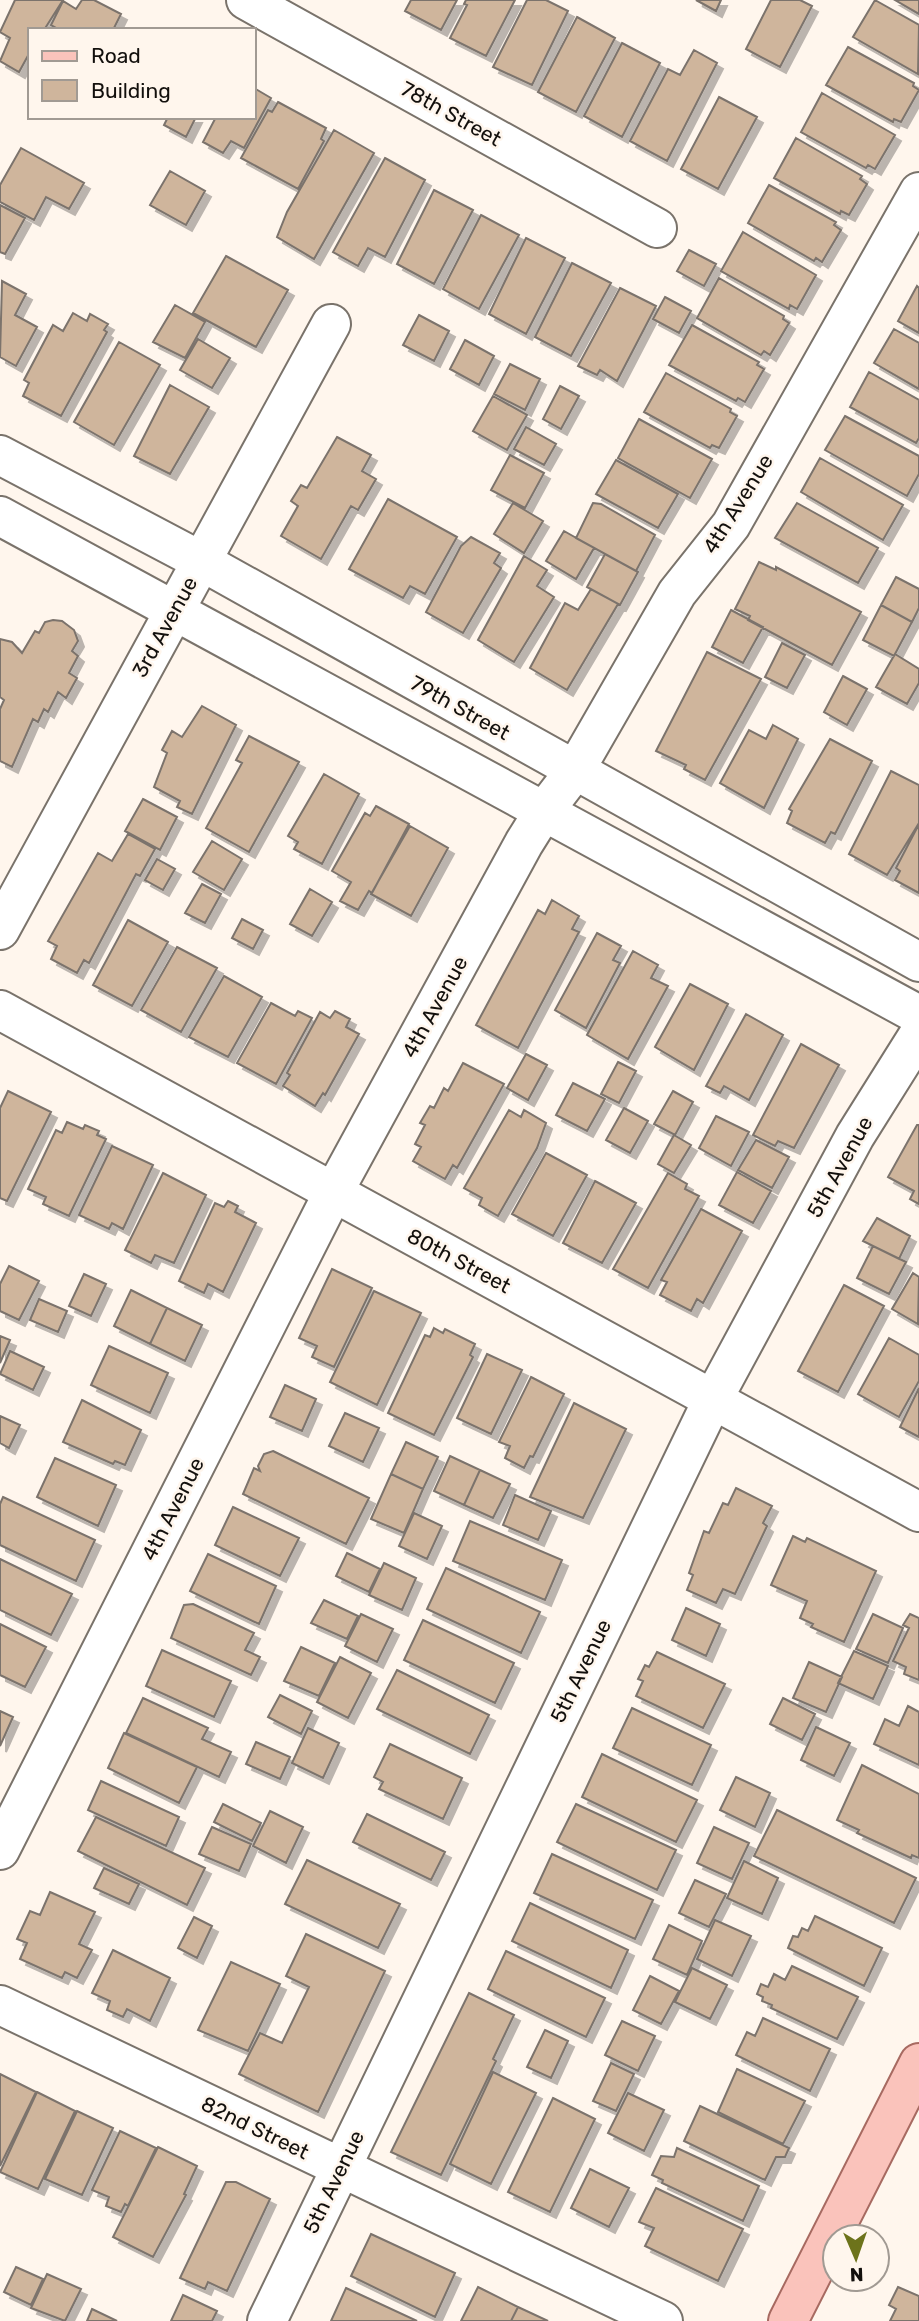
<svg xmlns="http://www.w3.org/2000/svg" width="919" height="2321" font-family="Rubik,sans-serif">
	<defs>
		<filter id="shadow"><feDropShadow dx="6" dy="6" stdDeviation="0" flood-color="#0004"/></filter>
	</defs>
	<rect width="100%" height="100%" fill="#fff6ed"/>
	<path fill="#cfb59c" stroke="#7b736c" stroke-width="2" filter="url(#shadow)" d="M 15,0 L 63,0 L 44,30 L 30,30 L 30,52 L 19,72 L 0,61 L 10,38 L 0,32 Z
		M 82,0 L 94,0 L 121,14 L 113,30 L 60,30 L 51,25 L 63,1 L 76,9 Z
		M 411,0 L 457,0 L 441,30 L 405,11 Z
		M 466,0 L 515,0 L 486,56 L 450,38 L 467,5 L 464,4 Z
		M 527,0 L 546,0 L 568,11 L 532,85 L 493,67 Z
		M 696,0 L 721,0 L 716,11 Z
		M 771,0 L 800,0 L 812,6 L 780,67 L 746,49 Z
		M 875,0 L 919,25 L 918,74 L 853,37 Z
		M 895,0 L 919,0 L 919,14 Z
		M 577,17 L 615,38 L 576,112 L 538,92 Z
		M 622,43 L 660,63 L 622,137 L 584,116 Z
		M 848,47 L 914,83 L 913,86 L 919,90 L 901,122 L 894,119 L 893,122 L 826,85 Z
		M 694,50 L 717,63 L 667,161 L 630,141 L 668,69 L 680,75 Z
		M 254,88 L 271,98 L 244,148 L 231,141 L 223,153 L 203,142 L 216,117 L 254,117 Z
		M 822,93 L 895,135 L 875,169 L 868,165 L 866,168 L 801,132 Z
		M 719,97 L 757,117 L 718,189 L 681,169 Z
		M 278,102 L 326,128 L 321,139 L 324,141 L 298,189 L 241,158 L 268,110 L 272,112 Z
		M 168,117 L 196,117 L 186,137 L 164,125 Z
		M 334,130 L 374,153 L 314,259 L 277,237 L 287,212 Z
		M 796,138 L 862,176 L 860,179 L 867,184 L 849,215 L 841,211 L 840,214 L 774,178 Z
		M 21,148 L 84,183 L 69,209 L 46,197 L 34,220 L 0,202 L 0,185 Z
		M 385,158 L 425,180 L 385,257 L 368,248 L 358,266 L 333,252 Z
		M 170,171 L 205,191 L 186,225 L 150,205 Z
		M 769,185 L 836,222 L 834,225 L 841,230 L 822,262 L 816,258 L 814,261 L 748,223 Z
		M 434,190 L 473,210 L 434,284 L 397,264 Z
		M 0,205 L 25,218 L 5,254 L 0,252 Z
		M 481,215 L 519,235 L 479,309 L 443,289 Z
		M 743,232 L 816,275 L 797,309 L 790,305 L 789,309 L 721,271 Z
		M 526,238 L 565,258 L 526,334 L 489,314 Z
		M 689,250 L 716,264 L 704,286 L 677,271 Z
		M 226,256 L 288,290 L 256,347 L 193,313 Z
		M 572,263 L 611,283 L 571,356 L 535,337 Z
		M 719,278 L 784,316 L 783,319 L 789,323 L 770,355 L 764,351 L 761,355 L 697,318 Z
		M 2,281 L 26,294 L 15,315 L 37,327 L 16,366 L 0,357 Z
		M 917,286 L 919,288 L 919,333 L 898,321 Z
		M 620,288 L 656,306 L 617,381 L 600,370 L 597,375 L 578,366 Z
		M 665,297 L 691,311 L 679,333 L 653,319 Z
		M 175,305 L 205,322 L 185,358 L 153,342 Z
		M 73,313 L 87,321 L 90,314 L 108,324 L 104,330 L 107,332 L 61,416 L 23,396 L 29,383 L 24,380 L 53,325 L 63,331 Z
		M 419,315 L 449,331 L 434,361 L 403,345 Z
		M 692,325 L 759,362 L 757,365 L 764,369 L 745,402 L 738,398 L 736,401 L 669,365 Z
		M 894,329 L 919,343 L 919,389 L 874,363 Z
		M 198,339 L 230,358 L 212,388 L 180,370 Z
		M 465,340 L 494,356 L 479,385 L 450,369 Z
		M 119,342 L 160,365 L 114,445 L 74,422 Z
		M 510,364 L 540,379 L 525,410 L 494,394 Z
		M 869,372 L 919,400 L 919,438 L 916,443 L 850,407 Z
		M 666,373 L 731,409 L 730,412 L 737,416 L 719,448 L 712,445 L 710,448 L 644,412 Z
		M 170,385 L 209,407 L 170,474 L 134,456 Z
		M 560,386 L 579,396 L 561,429 L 543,419 Z
		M 493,396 L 527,415 L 507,450 L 473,431 Z
		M 845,416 L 919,456 L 919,474 L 907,496 L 825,450 Z
		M 639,419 L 712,459 L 690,498 L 618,458 Z
		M 526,427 L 556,444 L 544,465 L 514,449 Z
		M 337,437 L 371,455 L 362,471 L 376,479 L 358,510 L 351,506 L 321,559 L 281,536 L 298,506 L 291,501 L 301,485 L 307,488 Z
		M 510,455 L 544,473 L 525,508 L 491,490 Z
		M 820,458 L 903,505 L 883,540 L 801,492 Z
		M 616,460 L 678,494 L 658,528 L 596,494 Z
		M 388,499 L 457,537 L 425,594 L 410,586 L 403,598 L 349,569 Z
		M 513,503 L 543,521 L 524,553 L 494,534 Z
		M 593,503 L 601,504 L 655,535 L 636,571 L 576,538 Z
		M 797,503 L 878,548 L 858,583 L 775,538 Z
		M 564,531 L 594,548 L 576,579 L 546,561 Z
		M 471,537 L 500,553 L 494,563 L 501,568 L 463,633 L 426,612 L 461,546 Z
		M 605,554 L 638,572 L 620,605 L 587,587 Z
		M 524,556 L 547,570 L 537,586 L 554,597 L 514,662 L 478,640 Z
		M 759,562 L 776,570 L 776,567 L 861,612 L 832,665 L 748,620 L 750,616 L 735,609 Z
		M 896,577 L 919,589 L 919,608 L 912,622 L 881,605 Z
		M 591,589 L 618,604 L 567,690 L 530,668 L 565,603 L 578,610 Z
		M 881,605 L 912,622 L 894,656 L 863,640 Z
		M 731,610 L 763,627 L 743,663 L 712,647 Z
		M 53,620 L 62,621 L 74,630 L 78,641 L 72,651 L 78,656 L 69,673 L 77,678 L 66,698 L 58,692 L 48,712 L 44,709 L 38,722 L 33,719 L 12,767 L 0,761 L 0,709 L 4,700 L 0,697 L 0,639 L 12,642 L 22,653 L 35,631 L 39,633 L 45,622 Z
		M 782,643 L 805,655 L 787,688 L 765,677 Z
		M 707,652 L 761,679 L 705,780 L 684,769 L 686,765 L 656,751 Z
		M 895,654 L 919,669 L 919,683 L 907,704 L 876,687 Z
		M 843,676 L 867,689 L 847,725 L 824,712 Z
		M 202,706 L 236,725 L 192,814 L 177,807 L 180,801 L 154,787 L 167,753 L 162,750 L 172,731 L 182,737 Z
		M 773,725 L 798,739 L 764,808 L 720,783 L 749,730 L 766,739 Z
		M 249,736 L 299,762 L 249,852 L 206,828 L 242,763 L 236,760 Z
		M 830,739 L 872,761 L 835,834 L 831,832 L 825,843 L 787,823 L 792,811 L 789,809 Z
		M 891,771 L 919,785 L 919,823 L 887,875 L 849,854 Z
		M 324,774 L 359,794 L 322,864 L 294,849 L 298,842 L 288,836 Z
		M 143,799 L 177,817 L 160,850 L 125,831 Z
		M 376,806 L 409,824 L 372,893 L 369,891 L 358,910 L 340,901 L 351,882 L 332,871 L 365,813 L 370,816 Z
		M 919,824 L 919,893 L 895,880 L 900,871 L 896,868 Z
		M 410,826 L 448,848 L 411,916 L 371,894 Z
		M 128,834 L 155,849 L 140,876 L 136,874 L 89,963 L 84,960 L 77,973 L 51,959 L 57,946 L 48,941 L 98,853 L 112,861 Z
		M 212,841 L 242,859 L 224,890 L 193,872 Z
		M 157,859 L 175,869 L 163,890 L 145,880 Z
		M 202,884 L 221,894 L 205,923 L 185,913 Z
		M 310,889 L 332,902 L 312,936 L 290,924 Z
		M 552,900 L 579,916 L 572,929 L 579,932 L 518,1048 L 476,1025 L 538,910 L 545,914 Z
		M 242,919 L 263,930 L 253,949 L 232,938 Z
		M 128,920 L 168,942 L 132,1006 L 93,985 Z
		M 597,933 L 621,946 L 613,960 L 620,963 L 586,1028 L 555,1010 Z
		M 177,947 L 217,968 L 181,1032 L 141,1010 Z
		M 633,951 L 658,965 L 651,978 L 668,986 L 628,1059 L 587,1035 Z
		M 224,976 L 262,997 L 228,1057 L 189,1037 Z
		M 690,984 L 728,1004 L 694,1070 L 655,1047 Z
		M 271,1003 L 295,1016 L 298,1011 L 312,1018 L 276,1084 L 237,1063 Z
		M 335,1011 L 350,1019 L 346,1027 L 359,1034 L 325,1095 L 323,1093 L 315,1106 L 283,1086 L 290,1075 L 287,1073 L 320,1012 L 330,1018 Z
		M 746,1014 L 783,1035 L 749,1100 L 724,1086 L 720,1093 L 706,1086 Z
		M 801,1044 L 839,1065 L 794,1148 L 778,1141 L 775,1146 L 753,1135 Z
		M 526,1054 L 547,1065 L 528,1100 L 507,1088 Z
		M 618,1062 L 636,1071 L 619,1103 L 601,1094 Z
		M 463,1063 L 504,1084 L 457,1168 L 453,1165 L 445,1179 L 413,1161 L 421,1147 L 415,1144 L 425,1125 L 420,1123 L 430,1106 L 434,1108 L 444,1088 L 448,1091 Z
		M 573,1083 L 605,1099 L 587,1131 L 556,1115 Z
		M 8,1091 L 51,1112 L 7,1201 L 0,1198 L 0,1108 Z
		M 673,1091 L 693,1102 L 675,1135 L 654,1124 Z
		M 624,1108 L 648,1121 L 630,1153 L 606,1140 Z
		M 509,1110 L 521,1117 L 524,1110 L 546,1123 L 537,1148 L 498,1216 L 479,1205 L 482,1198 L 464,1188 Z
		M 716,1116 L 749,1132 L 731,1166 L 699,1148 Z
		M 67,1122 L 83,1129 L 85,1125 L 99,1131 L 97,1135 L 106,1139 L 69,1216 L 43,1204 L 46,1197 L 28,1189 L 56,1130 L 62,1133 Z
		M 917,1125 L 919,1125 L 919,1204 L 910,1199 L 914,1191 L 888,1177 Z
		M 674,1135 L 691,1145 L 674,1173 L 658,1164 Z
		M 756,1140 L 789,1157 L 772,1188 L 738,1170 Z
		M 112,1146 L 153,1165 L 123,1229 L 112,1223 L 109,1229 L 79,1215 Z
		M 546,1153 L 587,1175 L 553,1236 L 512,1214 Z
		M 737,1172 L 771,1191 L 753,1223 L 719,1205 Z
		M 163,1173 L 206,1195 L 174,1263 L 155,1255 L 151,1263 L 125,1250 Z
		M 668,1173 L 687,1184 L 685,1189 L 699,1196 L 648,1288 L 613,1269 Z
		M 595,1181 L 636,1203 L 602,1263 L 563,1243 Z
		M 228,1201 L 238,1206 L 235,1212 L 256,1223 L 223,1292 L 208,1284 L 204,1293 L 179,1281 L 215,1203 L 224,1207 Z
		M 701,1209 L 742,1231 L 703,1303 L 697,1299 L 691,1311 L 660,1295 L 667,1282 L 661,1280 Z
		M 877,1218 L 910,1236 L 899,1259 L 863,1241 Z
		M 873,1246 L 906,1262 L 889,1294 L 857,1278 Z
		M 9,1266 L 39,1281 L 19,1320 L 0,1311 L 0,1284 Z
		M 332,1269 L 372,1288 L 334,1367 L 312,1357 L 317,1346 L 299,1338 Z
		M 913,1273 L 919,1277 L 918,1324 L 892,1309 Z
		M 84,1274 L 106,1284 L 91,1316 L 69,1306 Z
		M 844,1285 L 884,1306 L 838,1392 L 798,1371 Z
		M 131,1290 L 167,1308 L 150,1344 L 114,1326 Z
		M 374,1291 L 421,1313 L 377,1405 L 330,1382 Z
		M 39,1299 L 67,1311 L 58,1332 L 30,1320 Z
		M 167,1308 L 202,1325 L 185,1361 L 150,1344 Z
		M 434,1328 L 443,1333 L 445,1329 L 475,1344 L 470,1355 L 473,1357 L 434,1435 L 388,1413 L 425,1335 L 430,1337 Z
		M 0,1336 L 10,1340 L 0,1363 Z
		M 889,1338 L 919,1355 L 919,1381 L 899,1417 L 858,1394 Z
		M 109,1346 L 168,1373 L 150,1413 L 91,1385 Z
		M 10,1351 L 44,1367 L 33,1390 L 0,1374 Z
		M 487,1354 L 522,1370 L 491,1434 L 457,1418 Z
		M 531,1377 L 564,1394 L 533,1457 L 530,1456 L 524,1468 L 505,1458 L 510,1446 L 499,1442 Z
		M 285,1385 L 316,1399 L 302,1431 L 270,1417 Z
		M 919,1388 L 919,1437 L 900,1427 Z
		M 82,1400 L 141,1430 L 125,1465 L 115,1461 L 113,1464 L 63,1442 Z
		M 574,1403 L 626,1429 L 583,1518 L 530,1497 Z
		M 345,1413 L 379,1428 L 363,1462 L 329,1446 Z
		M 0,1416 L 20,1425 L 9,1448 L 0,1443 Z
		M 406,1442 L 438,1457 L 423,1489 L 391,1474 Z
		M 273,1451 L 369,1498 L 346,1544 L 243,1494 L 254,1468 L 260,1471 L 258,1466 L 264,1454 Z
		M 450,1456 L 480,1470 L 464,1505 L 434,1491 Z
		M 55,1458 L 116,1485 L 98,1526 L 37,1497 Z
		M 480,1470 L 510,1484 L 493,1518 L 464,1505 Z
		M 391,1474 L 423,1489 L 404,1533 L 371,1519 Z
		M 736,1488 L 772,1506 L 763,1523 L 767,1526 L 735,1594 L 723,1589 L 716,1603 L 687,1590 L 693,1575 L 689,1573 L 704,1531 L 709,1533 L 723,1503 L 728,1505 Z
		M 515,1495 L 551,1511 L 538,1540 L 503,1525 Z
		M 3,1497 L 95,1540 L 76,1581 L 0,1545 L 0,1504 Z
		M 233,1507 L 299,1538 L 280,1576 L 215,1545 Z
		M 414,1513 L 442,1526 L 427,1559 L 399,1546 Z
		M 470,1521 L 562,1560 L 545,1600 L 453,1561 Z
		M 793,1536 L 805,1542 L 807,1538 L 876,1571 L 844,1642 L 811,1627 L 813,1624 L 800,1618 L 807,1601 L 771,1585 Z
		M 347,1553 L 380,1569 L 369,1592 L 336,1576 Z
		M 208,1554 L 276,1586 L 259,1624 L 190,1591 Z
		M 0,1559 L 72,1594 L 51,1635 L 0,1610 Z
		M 384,1563 L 416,1578 L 402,1610 L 369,1595 Z
		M 446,1568 L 540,1612 L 521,1653 L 427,1609 Z
		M 324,1600 L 358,1616 L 347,1639 L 311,1623 Z
		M 193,1604 L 254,1633 L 245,1650 L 260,1657 L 251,1675 L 171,1638 L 184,1605 Z
		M 686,1608 L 720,1624 L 706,1656 L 672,1640 Z
		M 361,1614 L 393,1629 L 377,1662 L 345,1646 Z
		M 873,1614 L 903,1628 L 888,1663 L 856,1649 Z
		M 910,1614 L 919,1618 L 919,1680 L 904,1674 L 906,1667 L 893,1661 L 909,1628 L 903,1625 Z
		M 423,1620 L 514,1663 L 495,1703 L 404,1660 Z
		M 0,1624 L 46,1647 L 25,1687 L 0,1675 Z
		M 301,1647 L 335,1663 L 319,1696 L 284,1681 Z
		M 162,1650 L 231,1681 L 214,1717 L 146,1686 Z
		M 854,1651 L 888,1666 L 873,1699 L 838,1683 Z
		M 657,1652 L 725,1684 L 703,1728 L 636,1696 L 643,1681 L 638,1679 L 645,1665 L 649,1667 Z
		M 340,1657 L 371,1673 L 348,1718 L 317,1702 Z
		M 809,1662 L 842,1677 L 826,1712 L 793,1698 Z
		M 397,1670 L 489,1715 L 470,1754 L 377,1709 Z
		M 280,1695 L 312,1711 L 301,1734 L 268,1717 Z
		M 143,1698 L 208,1728 L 202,1739 L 231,1752 L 219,1777 L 126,1733 Z
		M 783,1698 L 815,1714 L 802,1740 L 770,1724 Z
		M 908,1706 L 919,1712 L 919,1765 L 874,1744 L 885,1719 L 899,1726 Z
		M 632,1708 L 711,1745 L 692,1785 L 613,1748 Z
		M 0,1711 L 13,1717 L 0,1746 Z
		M 816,1727 L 850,1743 L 834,1776 L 801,1760 Z
		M 308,1728 L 339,1743 L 323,1778 L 292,1763 Z
		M 124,1733 L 197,1767 L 179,1803 L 108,1768 Z
		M 256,1742 L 290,1757 L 280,1779 L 246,1764 Z
		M 390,1744 L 462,1778 L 443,1819 L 379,1789 L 383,1782 L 374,1777 Z
		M 602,1754 L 697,1800 L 676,1842 L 582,1797 Z
		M 862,1765 L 919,1794 L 919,1858 L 912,1855 L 911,1858 L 857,1833 L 859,1830 L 837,1820 Z
		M 736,1777 L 770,1793 L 755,1827 L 720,1810 Z
		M 101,1781 L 179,1817 L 166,1846 L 88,1810 Z
		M 223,1804 L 261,1823 L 252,1841 L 214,1822 Z
		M 576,1804 L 676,1850 L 657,1890 L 557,1842 Z
		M 777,1810 L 916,1878 L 894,1923 L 754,1856 Z
		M 270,1811 L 303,1827 L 286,1863 L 253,1846 Z
		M 367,1814 L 445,1852 L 431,1880 L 353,1842 Z
		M 96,1817 L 205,1868 L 187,1905 L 78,1851 Z
		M 212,1827 L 251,1844 L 239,1871 L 199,1854 Z
		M 714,1827 L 749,1843 L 732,1879 L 697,1863 Z
		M 552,1854 L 653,1900 L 635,1939 L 534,1893 Z
		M 307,1860 L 400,1904 L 378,1948 L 285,1904 Z
		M 744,1861 L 778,1878 L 762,1914 L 727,1898 Z
		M 104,1868 L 139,1884 L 129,1904 L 94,1888 Z
		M 695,1880 L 726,1894 L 709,1927 L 679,1913 Z
		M 50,1892 L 95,1912 L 79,1944 L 92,1950 L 77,1978 L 65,1972 L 62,1978 L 20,1959 L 27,1943 L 17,1939 L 30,1911 L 40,1915 Z
		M 530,1903 L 628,1950 L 611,1988 L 512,1941 Z
		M 815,1916 L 882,1948 L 864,1986 L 788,1948 L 793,1936 L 798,1937 L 802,1928 L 808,1931 Z
		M 194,1917 L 212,1926 L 197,1958 L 178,1948 Z
		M 715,1920 L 751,1936 L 732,1976 L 697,1959 Z
		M 669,1925 L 702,1941 L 687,1975 L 653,1959 Z
		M 306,1934 L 385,1971 L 318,2112 L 239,2074 L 260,2033 L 282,2043 L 309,1987 L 286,1976 Z
		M 113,1950 L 170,1978 L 150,2021 L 127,2009 L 123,2017 L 107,2010 L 110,2001 L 92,1993 Z
		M 506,1951 L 605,1998 L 586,2037 L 488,1989 Z
		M 231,1962 L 280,1984 L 248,2051 L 198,2030 Z
		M 792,1966 L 858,1997 L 837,2039 L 771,2008 L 772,2005 L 762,2001 L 763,1997 L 757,1994 L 761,1984 L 768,1987 L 774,1974 L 785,1980 Z
		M 692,1968 L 727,1985 L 710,2019 L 675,2002 Z
		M 650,1976 L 679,1991 L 661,2024 L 633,2010 Z
		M 469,1993 L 514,2015 L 493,2059 L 496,2061 L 441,2175 L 391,2152 Z
		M 763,2018 L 830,2049 L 810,2091 L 736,2055 L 747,2032 L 755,2036 Z
		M 622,2021 L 655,2036 L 638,2071 L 605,2055 Z
		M 545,2030 L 568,2041 L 551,2078 L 527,2067 Z
		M 611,2063 L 634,2074 L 616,2111 L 593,2101 Z
		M 737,2069 L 805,2101 L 783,2144 L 718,2112 Z
		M 493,2072 L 536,2093 L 491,2184 L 450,2164 Z
		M 0,2074 L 36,2092 L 0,2166 Z
		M 37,2092 L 75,2111 L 38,2189 L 0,2172 Z
		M 628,2093 L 664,2110 L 644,2151 L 608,2133 Z
		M 553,2098 L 595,2119 L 550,2212 L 508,2192 Z
		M 700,2106 L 789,2148 L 785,2157 L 776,2157 L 765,2180 L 684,2141 Z
		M 77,2111 L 113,2128 L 82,2195 L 45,2179 Z
		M 120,2131 L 156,2148 L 128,2206 L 125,2204 L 121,2212 L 106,2206 L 109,2197 L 92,2190 Z
		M 158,2147 L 197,2166 L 184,2194 L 186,2195 L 153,2257 L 113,2237 Z
		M 677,2148 L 759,2186 L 743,2221 L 662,2183 L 663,2180 L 652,2175 L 661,2156 L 674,2157 Z
		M 590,2169 L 629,2188 L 609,2227 L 571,2208 Z
		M 226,2182 L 236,2182 L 270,2199 L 227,2291 L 208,2282 L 205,2289 L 180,2278 Z
		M 656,2188 L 743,2229 L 718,2281 L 645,2246 L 654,2228 L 639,2222 Z
		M 371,2234 L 455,2273 L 435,2317 L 351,2276 Z
		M 16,2267 L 43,2279 L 31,2305 L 4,2292 Z
		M 47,2274 L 81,2289 L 65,2321 L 31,2308 Z
		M 478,2287 L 518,2307 L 511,2321 L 461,2321 Z
		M 898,2287 L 919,2296 L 919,2321 L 890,2321 L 896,2309 L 889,2305 Z
		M 346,2288 L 417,2321 L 331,2321 Z
		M 183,2295 L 217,2311 L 212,2321 L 171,2321 Z
		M 518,2307 L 548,2321 L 511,2321 Z
		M 92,2309 L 117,2321 L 87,2321 Z"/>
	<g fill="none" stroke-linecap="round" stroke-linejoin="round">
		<g stroke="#7a736b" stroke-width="42">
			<path id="minor" d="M 246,0 L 657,228
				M 0,455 L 201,561 L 919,962
				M 0,516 L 919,1015
				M 0,930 L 331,324
				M 0,1010 L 919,1512
				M 0,1850 L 333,1193 L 524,843 L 544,811 L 574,772 L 677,593 L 731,525 L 919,192
				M 0,2005 L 663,2321
				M 267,2321 L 713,1399 L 855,1136 L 919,1034"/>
		</g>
		<g stroke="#a76a61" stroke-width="42">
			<path id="major" d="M 788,2321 L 919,2063"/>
		</g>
		<use href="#minor" stroke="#fff" stroke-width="38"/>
		<use href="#major" stroke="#fac3bb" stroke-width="38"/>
	</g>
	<g text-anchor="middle" stroke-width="5" stroke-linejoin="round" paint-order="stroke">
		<g font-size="21" fill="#13100d" stroke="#fff6ed">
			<text transform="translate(451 114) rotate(29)" y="7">78th Street</text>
			<text transform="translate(738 504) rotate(-58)" y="7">4th Avenue</text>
			<text transform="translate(165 627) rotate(-61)" y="7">3rd Avenue</text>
			<text transform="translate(460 708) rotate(29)" y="7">79th Street</text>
			<text transform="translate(435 1007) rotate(-61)" y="7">4th Avenue</text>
			<text transform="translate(840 1167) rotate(-61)" y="7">5th Avenue</text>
			<text transform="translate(459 1261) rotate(28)" y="7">80th Street</text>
			<text transform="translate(173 1509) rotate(-63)" y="7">4th Avenue</text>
			<text transform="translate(581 1671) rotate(-64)" y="7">5th Avenue</text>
			<text transform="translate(255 2128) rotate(26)" y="7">82nd Street</text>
			<text transform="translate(334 2182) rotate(-64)" y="7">5th Avenue</text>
		</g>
	</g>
	<rect x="28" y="28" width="228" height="91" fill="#fff6ed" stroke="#a19a93" stroke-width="2"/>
	<rect x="42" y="51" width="35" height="10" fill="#fac3bb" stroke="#a19a93" stroke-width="2"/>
	<text x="91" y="63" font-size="21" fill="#13100d">Road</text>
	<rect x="42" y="80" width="35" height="21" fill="#cfb59c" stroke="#a19a93" stroke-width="2"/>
	<text x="91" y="98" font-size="21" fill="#13100d">Building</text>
	<g transform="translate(856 2258) rotate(178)"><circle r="33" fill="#fff6ed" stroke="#a19a93" stroke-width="2"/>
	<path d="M0-5L12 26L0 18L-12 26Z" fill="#6d731b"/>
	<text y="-10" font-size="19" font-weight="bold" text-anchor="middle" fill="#13100d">N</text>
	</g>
</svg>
